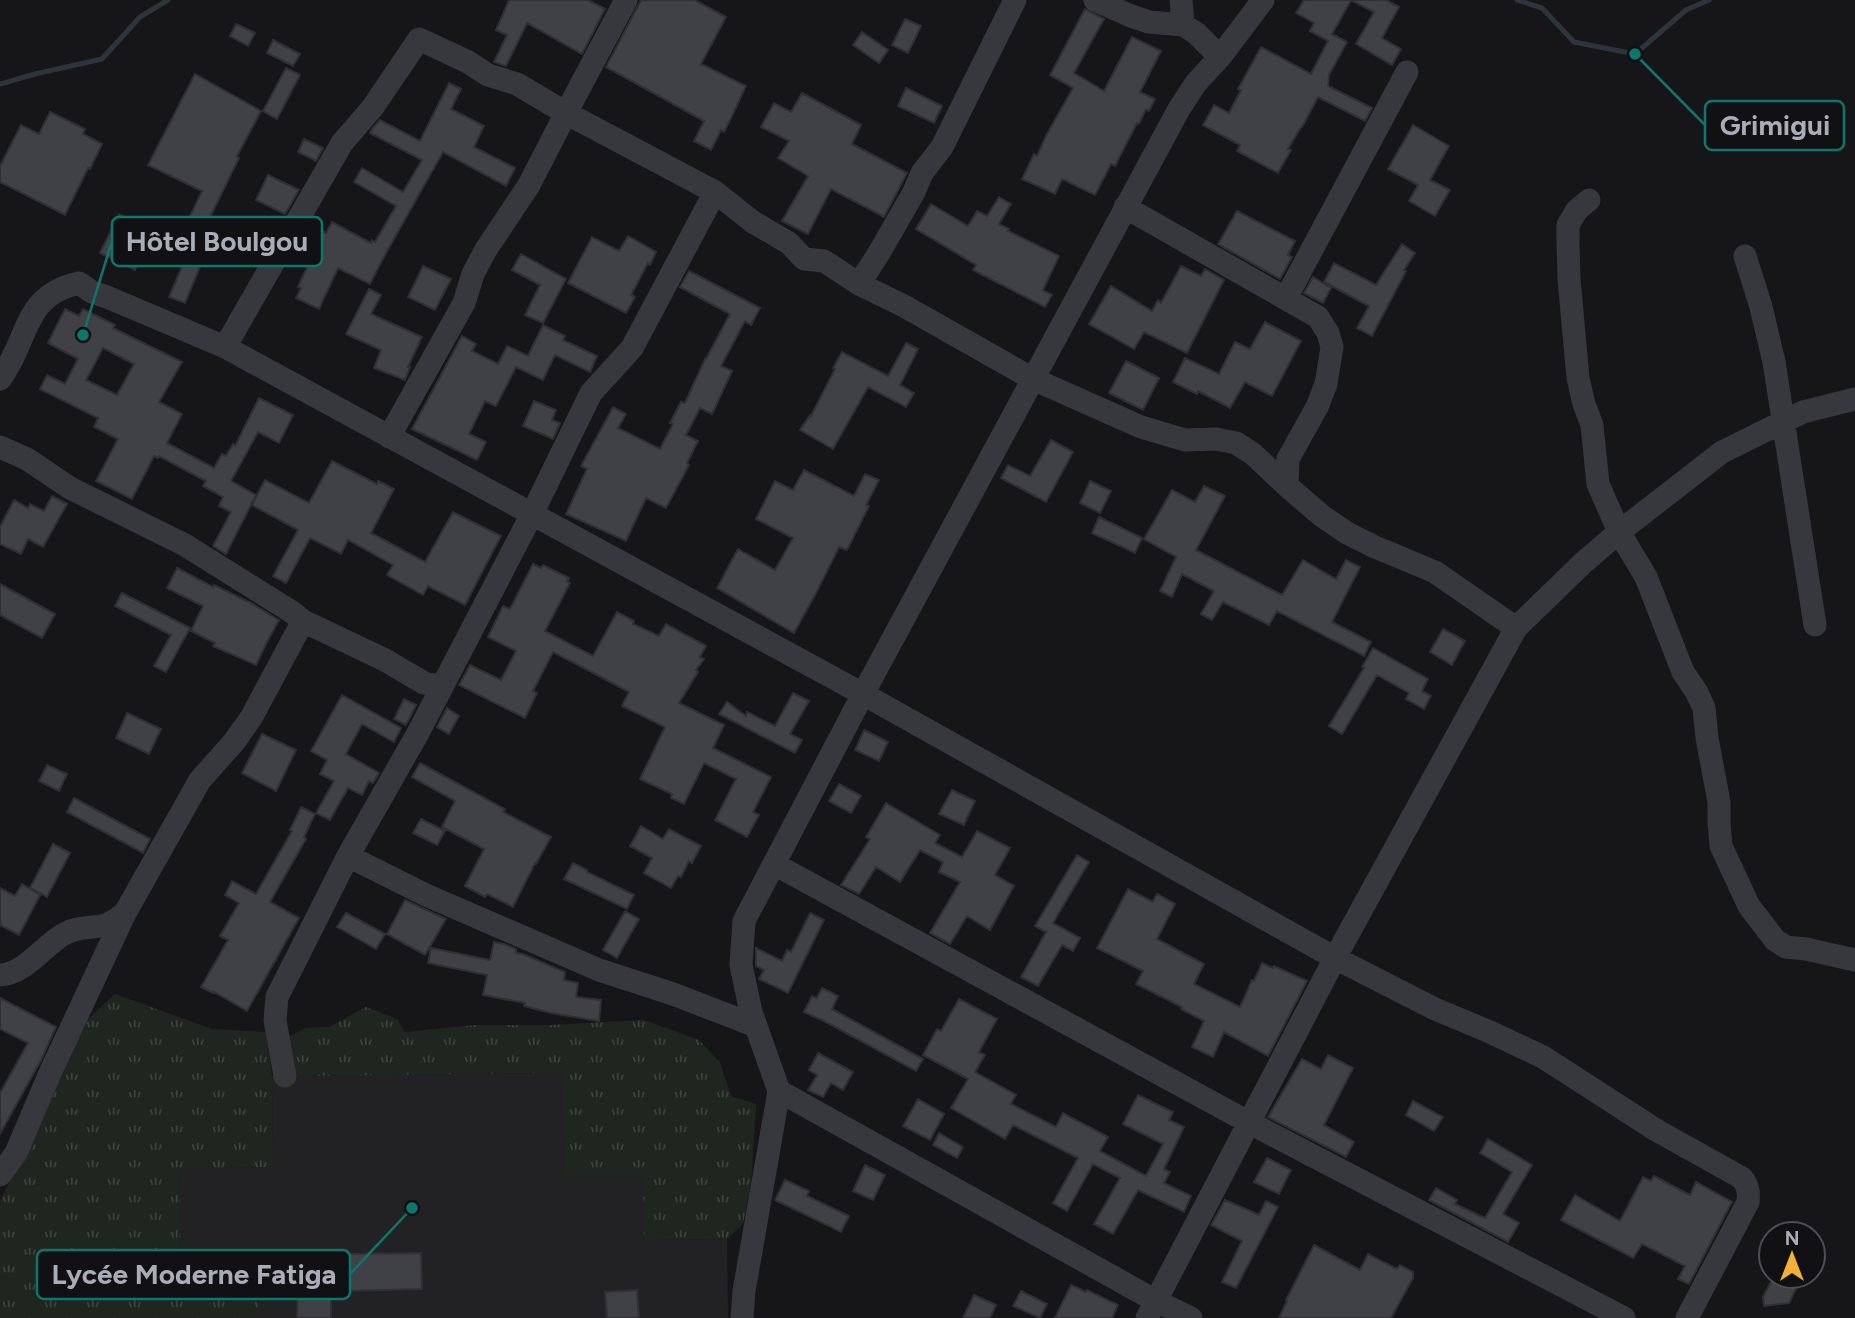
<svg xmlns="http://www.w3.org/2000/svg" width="1855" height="1318" font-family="Figtree,sans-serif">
	<defs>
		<pattern id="grass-tufts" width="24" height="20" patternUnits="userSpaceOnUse" patternTransform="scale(1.75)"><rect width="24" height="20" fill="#1e261f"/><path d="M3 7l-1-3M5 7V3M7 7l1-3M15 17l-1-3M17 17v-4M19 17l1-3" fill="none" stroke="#3c433d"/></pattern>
	</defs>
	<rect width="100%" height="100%" fill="#161618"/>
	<path fill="#222225" d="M 562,1073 L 564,1177 L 644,1177 L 644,1240 L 727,1239 L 728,1318 L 258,1318 L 257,1289 L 181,1290 L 180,1168 L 273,1167 L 272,1076 Z"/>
	<path fill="url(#grass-tufts)" d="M 115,994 L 212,1029 L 266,1032 L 272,1076 L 273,1167 L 180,1169 L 181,1290 L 258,1289 L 258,1318 L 0,1318 L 0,1201 L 87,1020 Z
		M 366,1007 L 397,1019 L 405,1032 L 474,1025 L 551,1025 L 644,1020 L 699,1040 L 720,1063 L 731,1096 L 756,1104 L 751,1184 L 743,1224 L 727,1239 L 644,1240 L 643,1177 L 564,1177 L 562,1073 L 297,1076 L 284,1039 L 306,1028 L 329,1027 Z"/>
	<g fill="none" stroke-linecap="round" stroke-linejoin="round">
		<path stroke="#2c353c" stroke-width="5" d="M 1517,0 L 1542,8 L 1574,42 L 1635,54 L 1686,10 L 1709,0
			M 0,84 L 35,74 L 102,59 L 140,17 L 168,0"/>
	</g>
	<path fill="#404145" stroke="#303034" stroke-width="2" fill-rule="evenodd" d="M 509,0 L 588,0 L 605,9 L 582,54 L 527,23 L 506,66 L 494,62 L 507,35 L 496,30 Z
		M 641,0 L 695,0 L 726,17 L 701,64 L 746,86 L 731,118 L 724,132 L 721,130 L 711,150 L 694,141 L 704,121 L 606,67 Z
		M 1304,0 L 1351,0 L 1332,34 L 1347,42 L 1329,75 L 1328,86 L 1372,108 L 1365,121 L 1318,97 L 1302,127 L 1301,127 L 1288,149 L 1291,150 L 1278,173 L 1237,151 L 1240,145 L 1203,125 L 1214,105 L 1229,113 L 1241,90 L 1238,89 L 1261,47 L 1311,74 L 1328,41 L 1310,31 L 1314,23 L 1296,13 Z
		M 1351,0 L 1386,0 L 1399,7 L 1382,38 L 1401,49 L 1392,65 L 1356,44 L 1374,12 Z
		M 1085,9 L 1104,19 L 1074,73 L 1104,91 L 1132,37 L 1161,51 L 1140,92 L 1155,99 L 1149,111 L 1146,109 L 1139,124 L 1137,123 L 1115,166 L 1111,164 L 1095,195 L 1062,179 L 1055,194 L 1022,179 L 1034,154 L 1037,156 L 1047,134 L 1073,88 L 1050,75 Z
		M 905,19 L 921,26 L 908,53 L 892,45 Z
		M 236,24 L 255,33 L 248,46 L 230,36 Z
		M 862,32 L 888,50 L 879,63 L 853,45 Z
		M 273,40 L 300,54 L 293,66 L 267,53 Z
		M 286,68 L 300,75 L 277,119 L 263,111 Z
		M 195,74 L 261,111 L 237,156 L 239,158 L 193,252 L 204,257 L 185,303 L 169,297 L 184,262 L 147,245 L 135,270 L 100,253 L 119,214 L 177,244 L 202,191 L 148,165 Z
		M 449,83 L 461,89 L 451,109 L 484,126 L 474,147 L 515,168 L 506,186 L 443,152 L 386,253 L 370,284 L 338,268 L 319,309 L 296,298 L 301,288 L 298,287 L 314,252 L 312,251 L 323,231 L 326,233 L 332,222 L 371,243 L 372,240 L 375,242 L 396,206 L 354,182 L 362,168 L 403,192 L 422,160 L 370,133 L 372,129 L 380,120 L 420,141 Z
		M 906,88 L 942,106 L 934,123 L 898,106 Z
		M 802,93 L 861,125 L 852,144 L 907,173 L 884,217 L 831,189 L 808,234 L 782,221 L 808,176 L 778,158 L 789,141 L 761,127 L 774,103 L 791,112 Z
		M 50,112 L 85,129 L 83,134 L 102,144 L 90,169 L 88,168 L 65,215 L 0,182 L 0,166 L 21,125 L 39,134 Z
		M 1413,125 L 1449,146 L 1430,180 L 1450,190 L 1435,216 L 1409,201 L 1418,185 L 1388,169 Z
		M 304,139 L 323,148 L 316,161 L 298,152 Z
		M 268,175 L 299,190 L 285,214 L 256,200 Z
		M 999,197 L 1011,204 L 999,224 L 1009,229 L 1008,231 L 1059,256 L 1043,290 L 1052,295 L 1045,307 L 973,270 L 976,265 L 916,229 L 931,204 L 968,226 L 977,211 L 987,216 Z
		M 1237,211 L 1295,241 L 1288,255 L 1292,257 L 1280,279 L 1218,244 Z
		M 628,236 L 656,252 L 650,265 L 648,263 L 631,295 L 635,297 L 626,313 L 568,283 L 592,237 L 619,251 Z
		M 1402,244 L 1415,253 L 1404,270 L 1406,271 L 1372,336 L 1357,328 L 1369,306 L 1324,282 L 1334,263 L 1376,285 Z
		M 521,254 L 566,279 L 543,323 L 525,315 L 540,285 L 512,270 Z
		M 423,266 L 451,279 L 435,310 L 408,297 Z
		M 1181,266 L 1201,276 L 1205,269 L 1224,280 L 1187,353 L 1144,332 L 1134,349 L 1089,324 L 1111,286 L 1152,311 L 1158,300 L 1161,303 Z
		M 689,271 L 760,308 L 751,325 L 745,321 L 721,366 L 732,371 L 712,414 L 700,408 L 686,435 L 698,441 L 687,463 L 689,465 L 666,508 L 646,498 L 626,541 L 566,514 L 587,469 L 581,466 L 613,407 L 626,414 L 618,428 L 660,449 L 673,424 L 670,423 L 681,402 L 685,403 L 705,359 L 706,359 L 730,314 L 680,287 Z
		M 1313,277 L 1331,288 L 1323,303 L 1304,293 Z
		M 369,289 L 381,295 L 371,314 L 422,337 L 408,367 L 410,367 L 405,380 L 374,368 L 381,350 L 346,334 Z
		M 65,309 L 79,316 L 83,309 L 115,325 L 113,328 L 182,362 L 159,402 L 182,414 L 167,443 L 214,468 L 222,454 L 226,456 L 233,444 L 235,446 L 259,398 L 293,415 L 279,443 L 258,432 L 231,481 L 256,495 L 226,554 L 213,546 L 231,512 L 219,506 L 223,497 L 203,486 L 206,481 L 159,456 L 158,458 L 154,456 L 132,499 L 96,481 L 118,439 L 94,427 L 98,418 L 40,389 L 47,375 L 65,384 L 78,359 L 48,343 ZM 103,348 L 134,364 L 117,395 L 86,380 Z
		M 1265,322 L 1301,341 L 1272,396 L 1245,382 L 1230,408 L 1198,391 L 1197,394 L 1173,382 L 1185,358 L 1219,374 L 1235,342 L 1250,349 Z
		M 543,325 L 565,336 L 563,340 L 597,356 L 590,372 L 555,355 L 543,380 L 516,367 L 496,406 L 485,401 L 469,434 L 486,442 L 477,460 L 412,429 L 462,336 L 476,344 L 472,351 L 498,364 L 507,346 L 528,356 Z
		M 906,343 L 918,349 L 900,385 L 914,393 L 906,407 L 868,387 L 833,449 L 800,430 L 810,415 L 811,416 L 835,369 L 833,368 L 842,352 L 888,376 Z
		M 1126,361 L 1159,378 L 1143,410 L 1109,393 Z
		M 534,401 L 556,410 L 552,420 L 560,423 L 553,439 L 523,426 Z
		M 1051,440 L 1073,452 L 1046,502 L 1001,478 L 1008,465 L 1030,476 Z
		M 332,461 L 377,484 L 378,481 L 394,489 L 371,533 L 425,562 L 453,512 L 501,536 L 465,605 L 428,586 L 423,595 L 387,575 L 393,565 L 348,540 L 341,554 L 310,538 L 286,583 L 273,576 L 298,530 L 252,505 L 265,480 L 309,503 Z
		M 804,470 L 854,496 L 865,474 L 879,480 L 866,505 L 869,506 L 847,550 L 839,547 L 816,593 L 794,633 L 717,588 L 738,549 L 775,570 L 793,538 L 756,519 L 775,481 L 793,490 Z
		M 1090,481 L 1111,491 L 1100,513 L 1080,503 Z
		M 1204,486 L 1225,496 L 1196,550 L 1282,595 L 1303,560 L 1336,579 L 1346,560 L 1360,567 L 1332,622 L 1371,642 L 1364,656 L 1277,611 L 1269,625 L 1223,602 L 1212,620 L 1201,614 L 1214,591 L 1182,574 L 1172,597 L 1160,591 L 1176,557 L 1144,539 L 1172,490 L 1195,502 Z
		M 52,496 L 67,504 L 43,547 L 28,539 L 21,554 L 0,544 L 0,527 L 14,500 L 28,508 L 30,504 L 44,511 Z
		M 1099,517 L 1142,538 L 1135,553 L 1092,533 Z
		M 533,564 L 541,568 L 543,565 L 569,578 L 567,581 L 570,583 L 545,631 L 593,656 L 617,612 L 634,621 L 633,624 L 659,636 L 666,624 L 706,646 L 700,657 L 704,659 L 696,670 L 698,672 L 679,703 L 724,725 L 713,748 L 771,777 L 753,812 L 759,815 L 747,837 L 715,820 L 736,779 L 704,763 L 684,804 L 671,798 L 672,794 L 640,779 L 665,727 L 622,706 L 629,692 L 586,669 L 553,652 L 533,691 L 537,693 L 525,718 L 459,685 L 470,665 L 501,680 L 516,651 L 488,637 L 503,606 L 510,609 Z
		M 177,568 L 213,587 L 214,585 L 251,603 L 279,620 L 267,642 L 256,665 L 213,646 L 215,643 L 191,631 L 203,606 L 167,588 Z
		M 0,584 L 55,614 L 42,638 L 0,615 Z
		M 122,593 L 190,628 L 166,672 L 154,666 L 171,635 L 115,606 Z
		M 1443,629 L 1465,641 L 1452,665 L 1430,652 Z
		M 1373,648 L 1428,679 L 1422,691 L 1431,696 L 1424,709 L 1406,699 L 1409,693 L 1377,675 L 1342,734 L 1329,726 L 1364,668 L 1362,667 Z
		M 793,693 L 809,701 L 790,734 L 802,740 L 795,753 L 719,714 L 727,702 L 746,716 L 747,712 L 775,726 Z
		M 342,695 L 401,728 L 394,742 L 362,724 L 346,754 L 379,773 L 373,783 L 369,781 L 362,795 L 348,788 L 330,820 L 316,813 L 334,781 L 320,774 L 327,760 L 311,751 Z
		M 404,699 L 416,705 L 406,725 L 394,719 Z
		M 447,708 L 459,716 L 449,734 L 437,727 Z
		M 127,713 L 161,729 L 149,754 L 116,738 Z
		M 864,730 L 888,742 L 879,761 L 855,750 Z
		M 262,734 L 296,750 L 276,791 L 242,773 Z
		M 420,763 L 505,809 L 503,812 L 551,837 L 536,864 L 535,863 L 513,907 L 487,894 L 485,897 L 465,886 L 484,849 L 442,827 L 455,801 L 412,777 Z
		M 47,765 L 67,774 L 59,791 L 39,781 Z
		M 839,784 L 861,796 L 851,813 L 829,801 Z
		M 952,790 L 975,801 L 964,825 L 939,814 Z
		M 74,798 L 150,839 L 143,853 L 67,812 Z
		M 886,803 L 940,835 L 935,843 L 962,857 L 977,831 L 1010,848 L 995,875 L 1014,886 L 990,930 L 967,916 L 950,944 L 930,933 L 960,882 L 939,872 L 943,862 L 920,850 L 900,882 L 876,867 L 859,894 L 841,885 L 870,839 L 866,837 Z
		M 301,807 L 315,814 L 304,837 L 306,839 L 270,902 L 299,918 L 247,1011 L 214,992 L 213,993 L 201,987 L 228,940 L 220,936 L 239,903 L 225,895 L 232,881 L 256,894 L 292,831 L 290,830 Z
		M 421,819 L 445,831 L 437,845 L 413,833 Z
		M 641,826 L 663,839 L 669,829 L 701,846 L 692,863 L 689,861 L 681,877 L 678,876 L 671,888 L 644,873 L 652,858 L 630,846 Z
		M 53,844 L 70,853 L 47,897 L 30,888 Z
		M 1077,855 L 1089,862 L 1053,923 L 1080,938 L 1073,951 L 1062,945 L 1038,986 L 1021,977 L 1046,932 L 1035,926 Z
		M 573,863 L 587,870 L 587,872 L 634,895 L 627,909 L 564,879 Z
		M 22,884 L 40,895 L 19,935 L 0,925 L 0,888 L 15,896 Z
		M 1128,889 L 1153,902 L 1157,894 L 1175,904 L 1157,939 L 1204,964 L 1194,984 L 1240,1007 L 1252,980 L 1254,981 L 1262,963 L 1273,968 L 1274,966 L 1307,981 L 1268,1056 L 1224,1032 L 1213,1057 L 1192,1047 L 1204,1021 L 1181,1009 L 1182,1007 L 1136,984 L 1143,971 L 1097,948 Z
		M 405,900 L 446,919 L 425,955 L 387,934 Z
		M 625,911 L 639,919 L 617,958 L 603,950 Z
		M 346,913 L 385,934 L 376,949 L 337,927 Z
		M 810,913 L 824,920 L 788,993 L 759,979 L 764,970 L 756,966 L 756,948 L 782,961 L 787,950 L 791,952 Z
		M 494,942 L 504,944 L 516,949 L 516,953 L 523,954 L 565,972 L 564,980 L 578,983 L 576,997 L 601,1000 L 599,1021 L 551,1013 L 524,1006 L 525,1003 L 483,995 L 487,975 L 428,963 L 431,948 L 490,960 Z
		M 822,988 L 838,996 L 832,1009 L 923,1059 L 916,1071 L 824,1021 L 804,1012 L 812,996 L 817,998 Z
		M 0,998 L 56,1027 L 41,1060 L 0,1134 L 0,1093 L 28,1043 L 0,1029 Z
		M 959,999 L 997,1019 L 979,1052 L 985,1055 L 975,1072 L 1016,1095 L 1011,1104 L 1056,1127 L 1063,1113 L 1108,1137 L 1100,1151 L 1146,1176 L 1163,1144 L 1123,1124 L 1138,1095 L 1173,1112 L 1169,1120 L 1184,1127 L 1164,1169 L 1170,1172 L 1164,1183 L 1191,1196 L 1184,1212 L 1138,1190 L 1113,1234 L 1094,1224 L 1120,1178 L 1093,1164 L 1067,1211 L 1053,1203 L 1078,1158 L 1013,1125 L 1005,1139 L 951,1108 L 968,1079 L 923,1055 L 937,1029 L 941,1031 Z
		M 818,1053 L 853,1072 L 843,1090 L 831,1083 L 823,1097 L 808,1090 L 817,1075 L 809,1070 Z
		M 1328,1055 L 1353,1068 L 1324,1125 L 1354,1142 L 1346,1157 L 1268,1117 L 1302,1059 L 1321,1069 Z
		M 918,1099 L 944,1114 L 930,1140 L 903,1126 Z
		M 1413,1101 L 1443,1117 L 1434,1131 L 1406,1115 Z
		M 939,1133 L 963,1147 L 957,1158 L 933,1145 Z
		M 1488,1139 L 1532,1165 L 1503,1214 L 1519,1223 L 1508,1242 L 1429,1200 L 1436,1188 L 1457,1200 L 1455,1204 L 1485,1218 L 1512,1172 L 1480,1153 Z
		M 1267,1158 L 1291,1170 L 1279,1194 L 1254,1182 Z
		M 865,1165 L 885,1175 L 873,1200 L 853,1191 Z
		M 1654,1176 L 1690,1195 L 1696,1182 L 1732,1202 L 1689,1284 L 1678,1279 L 1685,1266 L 1642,1244 L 1633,1258 L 1561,1220 L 1575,1195 L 1620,1221 L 1643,1177 L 1651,1181 Z
		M 785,1180 L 809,1191 L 807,1196 L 849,1216 L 841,1232 L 775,1200 Z
		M 1225,1200 L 1259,1215 L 1266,1201 L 1278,1207 L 1236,1288 L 1222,1282 L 1242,1241 L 1211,1225 Z
		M 1314,1245 L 1360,1270 L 1368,1254 L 1397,1269 L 1400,1265 L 1413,1272 L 1413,1278 L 1391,1318 L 1279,1318 L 1287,1301 L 1286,1300 Z
		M 421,1253 L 422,1289 L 347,1291 L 346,1254 Z
		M 1774,1276 L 1802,1276 L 1789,1303 L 1764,1306 L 1763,1297 Z
		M 298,1282 L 331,1283 L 331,1318 L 297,1318 Z
		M 1071,1285 L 1086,1292 L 1087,1290 L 1118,1305 L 1112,1318 L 1055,1318 Z
		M 637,1290 L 639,1318 L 607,1318 L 605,1292 Z
		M 1021,1291 L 1047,1304 L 1040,1318 L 1013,1306 Z
		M 974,1295 L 996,1305 L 990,1318 L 963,1318 Z"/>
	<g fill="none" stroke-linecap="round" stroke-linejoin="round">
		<path stroke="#37383d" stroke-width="23" d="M 1181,0 L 1183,25
			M 1220,57 L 1263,0
			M 1589,200 L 1577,210 L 1568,225 L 1568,243 L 1569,279 L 1578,378 L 1584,404 L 1592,425 L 1598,484 L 1619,532 L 1646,577 L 1683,672 L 1696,691 L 1704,708 L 1707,738 L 1719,802 L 1719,823 L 1721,846 L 1749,906 L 1775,940 L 1786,947 L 1806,949 L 1855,960
			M 1125,207 L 1318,317 L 1328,333 L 1332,347 L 1326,384 L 1317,407 L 1288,459 L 1287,486
			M 1745,256 L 1761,307 L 1774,362 L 1815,625
			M 859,284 L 879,253 L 914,192 L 922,173 L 942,147 L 1015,0
			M 1286,298 L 1407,72
			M 225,347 L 342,143 L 373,107 L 419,39 L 468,62 L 488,75 L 517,84 L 566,113 L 715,192 L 753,222 L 789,243 L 804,259 L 824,261 L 859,284 L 904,306 L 1033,379 L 1141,427 L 1185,440 L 1216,439 L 1236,443 L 1253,454 L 1287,486 L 1322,516 L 1347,533 L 1375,547 L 1435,572 L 1516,628
			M 0,379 C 29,341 22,295 79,283 L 92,292 L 107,297 L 225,347 L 863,694 L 1335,958 L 1435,1009 L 1490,1032 L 1543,1057 L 1656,1130 L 1742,1178 C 1748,1186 1749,1192 1748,1202 L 1687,1318
			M 389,437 L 464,303 L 473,274 L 485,251 L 529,185 L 566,113 L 626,0
			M 0,447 L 27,459 L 70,488 L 185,545 L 292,612 L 303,621 L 385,660 L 424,683 L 442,686
			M 348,856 L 426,895 L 599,970 L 673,994 L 756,1026
			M 774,864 L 1250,1123 L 1624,1318
			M 0,975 C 25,974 43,946 64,934 C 75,927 88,928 101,926 C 109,925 118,918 125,913
			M 285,1076 L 275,1020 L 277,997 L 348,856 L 418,733 L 532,514 L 591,393 L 632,348 L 715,192
			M 779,1091 L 1156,1301 L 1191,1318
			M 0,1175 L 16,1153 L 50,1073 L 125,913 L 200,780 L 234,742 L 251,718 L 303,621
			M 742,1318 L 744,1291 L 779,1091 L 751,1012 L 741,965 L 744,921 L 863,694 L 1179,109 L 1196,83 L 1220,57 L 1196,33 L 1183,25 L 1149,22 L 1131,16 L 1095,0
			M 1147,1318 L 1335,958 L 1516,628 L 1583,563 L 1619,532 L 1722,452 L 1803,412 L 1855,399"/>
	</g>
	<path fill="none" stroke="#0f766e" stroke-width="2.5" d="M1635 54L1705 125M83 335L112 241M412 1208L350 1274"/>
	<g fill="#0f766e" stroke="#111113" stroke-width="2.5">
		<circle cx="1635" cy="54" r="7"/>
		<circle cx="83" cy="335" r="7"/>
		<circle cx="412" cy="1208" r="7"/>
	</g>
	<g fill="#111113" stroke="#0f766e" stroke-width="2.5">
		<rect x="1705" y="101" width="139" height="49" rx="7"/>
		<rect x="112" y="217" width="210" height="49" rx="7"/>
		<rect x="37" y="1250" width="313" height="49" rx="7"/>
	</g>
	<g font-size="28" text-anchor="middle" font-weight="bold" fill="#a8adb8">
		<text x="1775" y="135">Grimigui</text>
		<text x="217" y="251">Hôtel Boulgou</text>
		<text x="194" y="1284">Lycée Moderne Fatiga</text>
	</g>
	<g transform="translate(1792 1255)"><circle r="33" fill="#111113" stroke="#4d4f55" stroke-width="2"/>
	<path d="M0-5L12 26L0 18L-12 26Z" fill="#f2b134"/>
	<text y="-10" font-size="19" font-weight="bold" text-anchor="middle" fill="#a8adb8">N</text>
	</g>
</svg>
